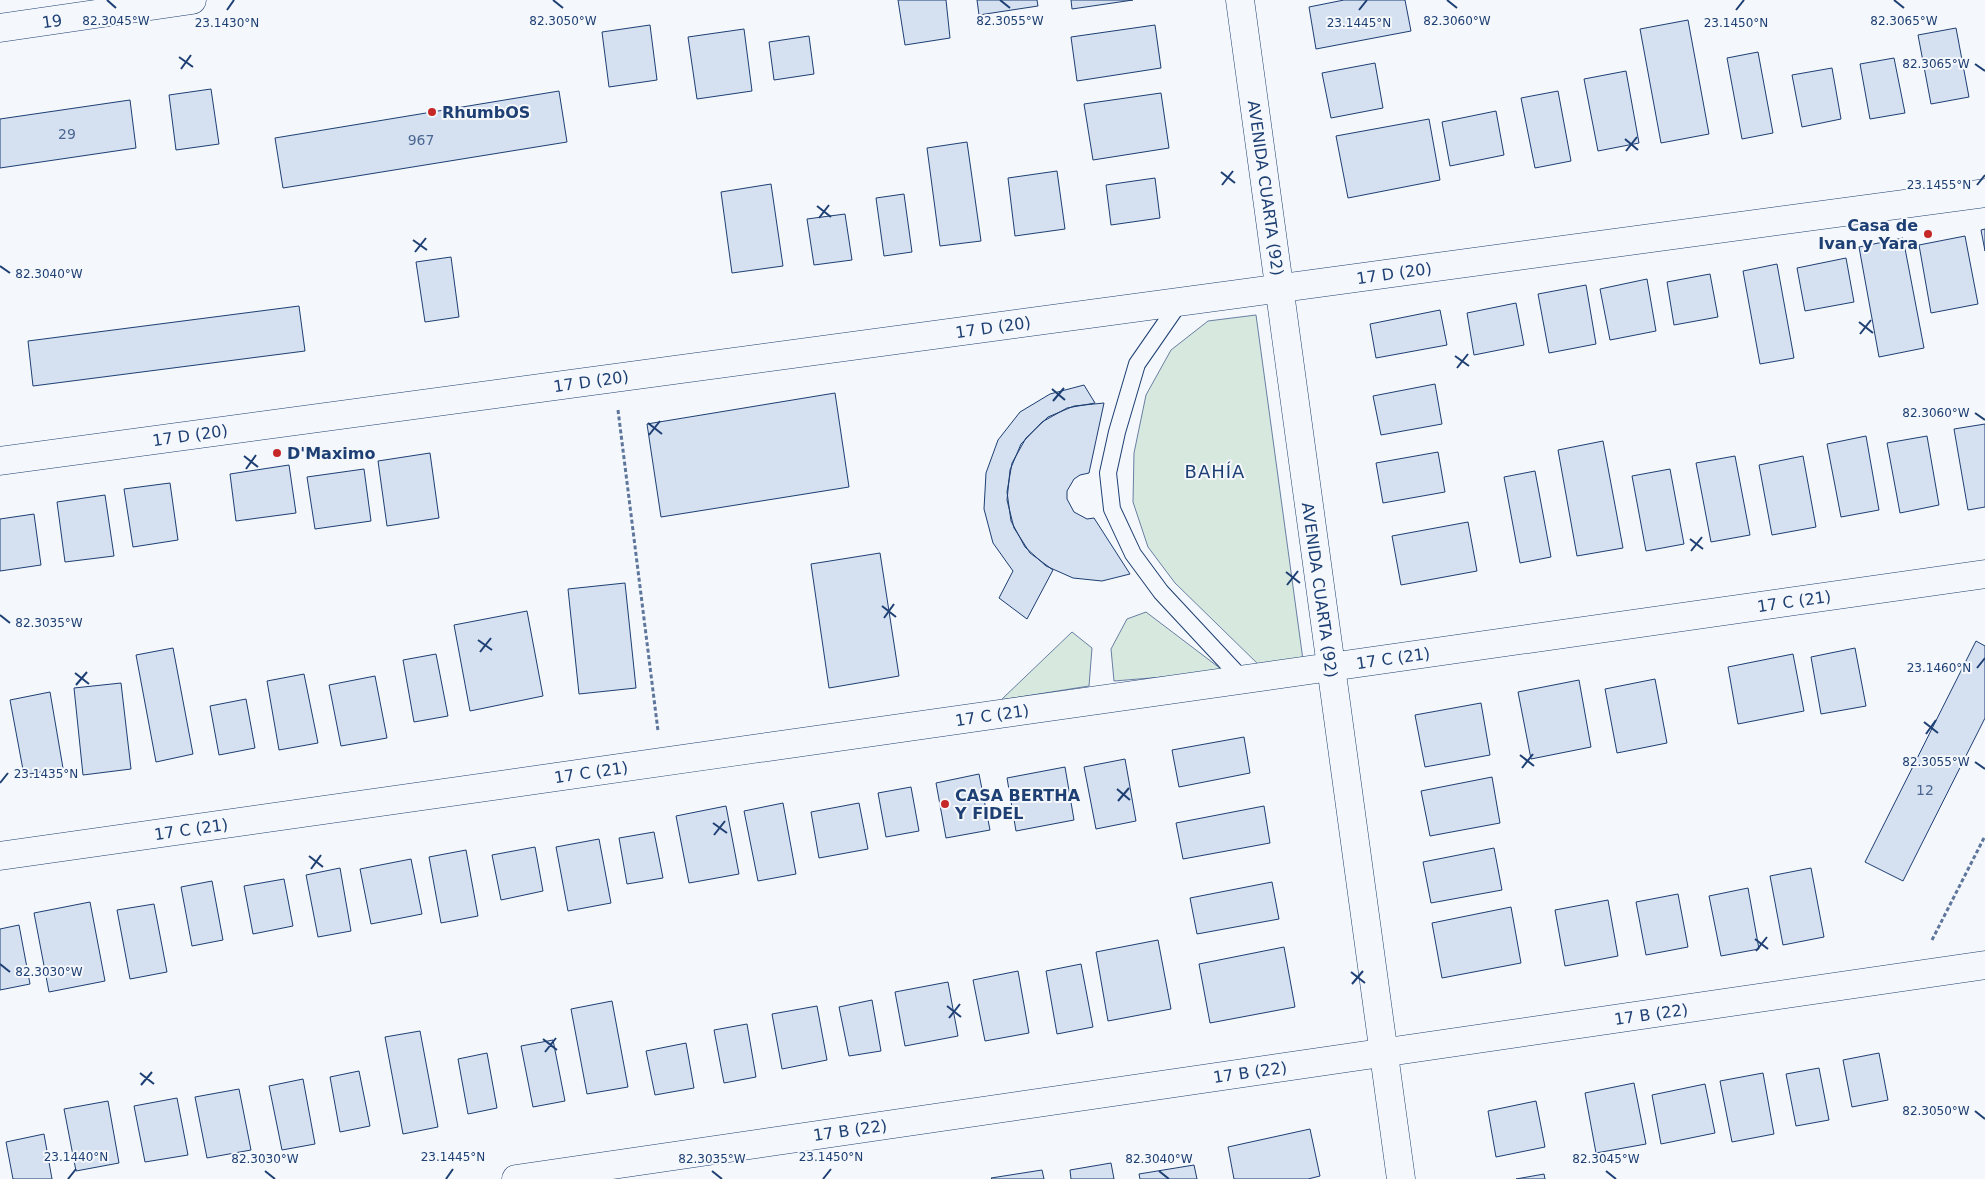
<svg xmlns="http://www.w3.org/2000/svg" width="1985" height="1179" font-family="'DejaVu Sans',sans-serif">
	<rect width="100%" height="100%" fill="#f4f7fb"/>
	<path fill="#d7e8df" stroke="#687fa3" d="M 1256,315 L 1303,660 L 1261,667 L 1175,583 L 1148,547 L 1133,502 L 1134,453 L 1146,395 L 1171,350 L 1208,321 Z
		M 1146,612 L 1225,672 L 1114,681 L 1111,649 L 1127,619 Z
		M 1072,632 L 1092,648 L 1089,686 L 1001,700 Z"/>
	<path fill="#d5e0f0" stroke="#1d3f73" d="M 898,0 L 946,0 L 950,38 L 905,45 Z
		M 977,0 L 1037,0 L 1038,6 L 979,15 Z
		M 1071,0 L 1133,0 L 1072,9 Z
		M 1344,0 L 1405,0 L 1411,31 L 1316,49 L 1309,7 Z
		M 1688,20 L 1709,134 L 1661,143 L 1640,29 Z
		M 650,25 L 657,80 L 609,87 L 602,32 Z
		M 1155,25 L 1161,68 L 1077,81 L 1071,37 Z
		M 1956,28 L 1969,97 L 1931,104 L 1918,35 Z
		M 744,29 L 752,91 L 697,99 L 688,37 Z
		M 809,36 L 814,74 L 774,80 L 769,42 Z
		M 1758,52 L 1773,133 L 1742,139 L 1727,58 Z
		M 1894,58 L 1905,113 L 1870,119 L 1860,64 Z
		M 1375,63 L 1383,108 L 1331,118 L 1322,73 Z
		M 1832,68 L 1841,119 L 1802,127 L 1792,75 Z
		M 1626,71 L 1639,143 L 1598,151 L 1584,79 Z
		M 211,89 L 219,144 L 176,150 L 169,95 Z
		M 559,91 L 567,142 L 283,188 L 275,138 Z
		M 1558,91 L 1571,161 L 1535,168 L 1521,98 Z
		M 1161,93 L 1169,148 L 1093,160 L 1084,104 Z
		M 130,100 L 136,148 L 0,168 L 0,119 Z
		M 1496,111 L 1504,155 L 1450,166 L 1442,122 Z
		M 1429,119 L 1440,180 L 1348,198 L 1336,136 Z
		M 967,142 L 981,241 L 940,246 L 927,148 Z
		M 1057,171 L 1065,229 L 1015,236 L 1008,178 Z
		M 1155,178 L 1160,218 L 1111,225 L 1106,185 Z
		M 771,184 L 783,266 L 732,273 L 721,192 Z
		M 904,194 L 912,252 L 884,256 L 876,198 Z
		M 845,214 L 852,260 L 814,265 L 807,219 Z
		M 1985,229 L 1985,251 L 1981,230 Z
		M 1965,236 L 1978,304 L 1931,313 L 1919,245 Z
		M 1903,238 L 1924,348 L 1879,357 L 1859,247 Z
		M 451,257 L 459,317 L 425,322 L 416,262 Z
		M 1846,258 L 1854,302 L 1805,311 L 1797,268 Z
		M 1777,264 L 1794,358 L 1760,364 L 1743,271 Z
		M 1710,274 L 1718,317 L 1674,325 L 1667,282 Z
		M 1647,279 L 1656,331 L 1610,340 L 1600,289 Z
		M 1586,285 L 1596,344 L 1549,353 L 1538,294 Z
		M 1516,303 L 1524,345 L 1474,355 L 1467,313 Z
		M 299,306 L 305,351 L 33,386 L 28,341 Z
		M 1440,310 L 1447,345 L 1376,358 L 1370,324 Z
		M 1435,384 L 1442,424 L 1381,435 L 1373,396 Z
		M 1084,385 L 1095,403 L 1067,408 L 1042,422 L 1021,444 L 1010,470 L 1007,500 L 1014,528 L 1030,553 L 1053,570 L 1027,619 L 999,598 L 1013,571 L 993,543 L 984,509 L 986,473 L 998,440 L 1020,412 L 1050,394 Z
		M 835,393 L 849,487 L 661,517 L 647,424 Z
		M 1104,403 L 1089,473 L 1080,475 L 1074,479 L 1067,491 L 1067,499 L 1074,512 L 1087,519 L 1094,518 L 1130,574 L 1102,581 L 1073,578 L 1046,566 L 1025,547 L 1011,521 L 1007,492 L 1012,463 L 1026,438 L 1048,417 L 1074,406 Z
		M 1985,424 L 1985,507 L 1968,510 L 1954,429 Z
		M 1866,436 L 1879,510 L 1841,517 L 1827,444 Z
		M 1927,436 L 1939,505 L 1900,513 L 1887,443 Z
		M 1603,441 L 1623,548 L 1577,556 L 1558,450 Z
		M 1438,452 L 1445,492 L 1383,503 L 1376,463 Z
		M 430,453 L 439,518 L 387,526 L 378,461 Z
		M 1735,456 L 1750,535 L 1711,542 L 1696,463 Z
		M 1803,456 L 1816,527 L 1772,535 L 1759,465 Z
		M 289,465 L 296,513 L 236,521 L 230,474 Z
		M 364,469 L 371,521 L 315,529 L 307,477 Z
		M 1670,469 L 1684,544 L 1646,551 L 1632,476 Z
		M 1535,471 L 1551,557 L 1520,563 L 1504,477 Z
		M 170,483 L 178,540 L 133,547 L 124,489 Z
		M 105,495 L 114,556 L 65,562 L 57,502 Z
		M 34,514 L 41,565 L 0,571 L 0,519 Z
		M 1468,522 L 1477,571 L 1401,585 L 1392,536 Z
		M 880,553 L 899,676 L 829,688 L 811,564 Z
		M 625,583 L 636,688 L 579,694 L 568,589 Z
		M 527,611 L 543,696 L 470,711 L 454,625 Z
		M 1976,641 L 1985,646 L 1985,718 L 1903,881 L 1865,862 Z
		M 173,648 L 193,754 L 156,762 L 136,655 Z
		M 1855,648 L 1866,706 L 1821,714 L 1811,657 Z
		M 436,654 L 448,716 L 414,722 L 403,660 Z
		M 1793,654 L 1804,711 L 1738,724 L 1728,667 Z
		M 304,674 L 318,743 L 279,750 L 267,681 Z
		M 375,676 L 387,738 L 341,746 L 329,685 Z
		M 1655,679 L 1667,743 L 1617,753 L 1605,689 Z
		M 1579,680 L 1591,747 L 1531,759 L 1518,692 Z
		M 121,683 L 131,769 L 83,775 L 74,688 Z
		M 50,692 L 63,768 L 24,775 L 10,700 Z
		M 246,699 L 255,748 L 219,755 L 210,706 Z
		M 1481,703 L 1490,755 L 1425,767 L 1415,715 Z
		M 1244,737 L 1250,773 L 1179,787 L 1172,750 Z
		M 1125,759 L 1136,821 L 1096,829 L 1084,767 Z
		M 1065,767 L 1074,820 L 1016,831 L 1007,778 Z
		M 979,774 L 990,830 L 946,838 L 936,783 Z
		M 1492,777 L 1500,823 L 1430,836 L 1421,791 Z
		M 911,787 L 919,831 L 886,837 L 878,793 Z
		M 783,803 L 796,874 L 758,881 L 744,811 Z
		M 859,803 L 868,849 L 819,858 L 811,812 Z
		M 726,806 L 739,874 L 689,883 L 676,816 Z
		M 1264,806 L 1270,843 L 1183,859 L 1176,823 Z
		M 654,832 L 663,878 L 627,884 L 619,838 Z
		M 599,839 L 611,903 L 568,911 L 556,847 Z
		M 535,847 L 543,891 L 501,900 L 492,855 Z
		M 1494,848 L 1502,890 L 1431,903 L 1423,862 Z
		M 466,850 L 478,916 L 441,923 L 429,857 Z
		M 411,859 L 422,914 L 371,924 L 360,869 Z
		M 340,868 L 351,931 L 318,937 L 306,875 Z
		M 1811,868 L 1824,937 L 1783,945 L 1770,876 Z
		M 284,879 L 293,926 L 253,934 L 244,886 Z
		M 212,881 L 223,940 L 192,946 L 181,887 Z
		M 1272,882 L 1279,919 L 1197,934 L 1190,898 Z
		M 1748,888 L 1759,949 L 1721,956 L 1709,896 Z
		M 1678,894 L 1688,947 L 1646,955 L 1636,902 Z
		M 1608,900 L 1618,956 L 1565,966 L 1555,910 Z
		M 90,902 L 105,981 L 49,992 L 34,913 Z
		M 154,904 L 167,972 L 130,979 L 117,910 Z
		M 1511,907 L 1521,963 L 1442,978 L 1432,923 Z
		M 19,925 L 30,984 L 0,990 L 0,929 Z
		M 1158,940 L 1171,1009 L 1108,1021 L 1096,952 Z
		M 1284,947 L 1295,1007 L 1210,1023 L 1199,964 Z
		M 1081,964 L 1093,1027 L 1057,1034 L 1046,971 Z
		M 1018,971 L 1029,1033 L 985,1041 L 973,980 Z
		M 948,982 L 958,1036 L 905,1046 L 895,992 Z
		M 872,1000 L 881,1051 L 849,1056 L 839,1007 Z
		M 612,1001 L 628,1087 L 587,1094 L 571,1009 Z
		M 817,1006 L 827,1060 L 782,1069 L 772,1014 Z
		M 747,1024 L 756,1077 L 724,1083 L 714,1030 Z
		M 420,1031 L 438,1127 L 403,1134 L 385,1037 Z
		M 553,1040 L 565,1101 L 533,1107 L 521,1046 Z
		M 686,1043 L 694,1088 L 655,1095 L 646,1051 Z
		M 487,1053 L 497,1108 L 468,1114 L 458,1059 Z
		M 1879,1053 L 1888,1100 L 1852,1107 L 1843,1060 Z
		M 1819,1068 L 1829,1120 L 1796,1126 L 1786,1074 Z
		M 359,1071 L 370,1126 L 340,1132 L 330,1077 Z
		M 1763,1073 L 1774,1134 L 1732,1142 L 1720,1081 Z
		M 303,1079 L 315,1144 L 282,1150 L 269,1086 Z
		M 1634,1083 L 1646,1144 L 1596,1153 L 1585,1093 Z
		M 1705,1084 L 1715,1133 L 1661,1144 L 1652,1095 Z
		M 239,1089 L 251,1150 L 207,1158 L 195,1097 Z
		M 177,1098 L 188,1155 L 145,1162 L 134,1106 Z
		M 108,1101 L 119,1163 L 76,1171 L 64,1109 Z
		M 1536,1101 L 1545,1147 L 1496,1157 L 1488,1111 Z
		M 1310,1129 L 1320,1176 L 1308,1179 L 1234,1179 L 1228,1147 Z
		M 44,1134 L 52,1179 L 13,1179 L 6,1142 Z
		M 1111,1163 L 1114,1179 L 1071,1179 L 1070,1170 Z
		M 1194,1165 L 1197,1179 L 1140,1179 L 1139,1174 Z
		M 1042,1170 L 1044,1179 L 992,1179 L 991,1178 Z
		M 1544,1174 L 1545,1179 L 1516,1179 Z"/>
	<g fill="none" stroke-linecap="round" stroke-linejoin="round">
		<g stroke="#1d3f73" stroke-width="18">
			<path id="service" d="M 1180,302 L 1137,364 L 1117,432 L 1108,473 L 1112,509 L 1133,554 L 1161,592 L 1243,680"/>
		</g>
		<g stroke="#1d3f73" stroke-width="29">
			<path id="minor" d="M 1240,0 L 1401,1179
				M 0,461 L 1985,193
				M 0,856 L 1985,574
				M 516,1179 L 1985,965"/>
		</g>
		<g stroke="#1d3f73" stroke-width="29">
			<path id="tertiary" d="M 0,28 L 192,0"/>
		</g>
		<path stroke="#5e769c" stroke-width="3" stroke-dasharray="4 2.5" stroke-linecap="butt" d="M 618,410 L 658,731
			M 1932,940 L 1985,836"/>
		<use href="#service" stroke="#f4f7fb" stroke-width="16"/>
		<use href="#minor" stroke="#f4f7fb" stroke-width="28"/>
		<use href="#tertiary" stroke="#f4f7fb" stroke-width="28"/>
	</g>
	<path fill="none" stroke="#1d3f73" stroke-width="2" d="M 107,0 L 116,8M 553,0 L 563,8M 1000,0 L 1010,8M 1447,0 L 1457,8M 1894,0 L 1904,8M 227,10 L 234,0M 1359,10 L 1367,0M 1736,10 L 1744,0M 179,57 L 193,67M 1975,64 L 1985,71M 181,69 L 191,55M 1625,139 L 1638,150M 1626,151 L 1637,137M 1221,172 L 1235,183M 1222,185 L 1233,171M 1977,185 L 1985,175M 817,206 L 831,217M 819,218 L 829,205M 413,240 L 427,250M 415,252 L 426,238M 0,266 L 10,273M 1859,322 L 1873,333M 1860,334 L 1871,320M 1455,356 L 1469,366M 1457,368 L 1468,354M 1052,389 L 1065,400M 1053,401 L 1064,388M 1975,413 L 1985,420M 648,423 L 662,434M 649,435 L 660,421M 244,456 L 258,467M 246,469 L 256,455M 1690,539 L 1703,549M 1691,551 L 1702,537M 1286,572 L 1300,583M 1287,585 L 1298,571M 882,606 L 896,617M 0,615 L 10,623M 884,618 L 894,604M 478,640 L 492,650M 480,652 L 491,638M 1977,668 L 1985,658M 75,673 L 89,684M 76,685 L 87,672M 1924,722 L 1938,733M 1926,734 L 1936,720M 1520,755 L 1534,766M 1975,762 L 1985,769M 1522,768 L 1533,754M 0,783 L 8,773M 1117,789 L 1130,800M 1118,801 L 1129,788M 713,823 L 727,833M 714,835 L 725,821M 309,856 L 323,867M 311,869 L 321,855M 1755,939 L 1768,949M 1756,951 L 1767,937M 0,964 L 10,972M 1351,972 L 1365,983M 1352,984 L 1363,971M 947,1006 L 961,1017M 949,1018 L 960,1004M 543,1039 L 557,1050M 545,1052 L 556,1038M 140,1073 L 154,1084M 141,1085 L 152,1072M 1975,1111 L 1985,1119M 265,1171 L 275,1179M 712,1171 L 722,1179M 1159,1171 L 1169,1179M 1606,1171 L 1616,1179M 68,1179 L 76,1169M 446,1179 L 453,1169M 823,1179 L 831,1169"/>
	<g fill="#c62828" stroke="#f4f7fb" stroke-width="2">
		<circle cx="432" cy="112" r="5"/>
		<circle cx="1928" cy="234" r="5"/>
		<circle cx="277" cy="453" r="5"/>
		<circle cx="945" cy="804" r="5"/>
	</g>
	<g text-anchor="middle" stroke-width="4" stroke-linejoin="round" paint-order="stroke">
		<g font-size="14" fill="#4b6792">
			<text x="67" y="139">29</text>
			<text x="421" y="145">967</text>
			<text x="1925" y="795">12</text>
		</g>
		<g font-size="16" fill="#1d3f73" stroke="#f4f7fb">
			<text transform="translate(52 21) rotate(-8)" y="6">19</text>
			<text transform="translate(1266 188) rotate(82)" y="6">AVENIDA CUARTA (92)</text>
			<text transform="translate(1394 273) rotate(-8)" y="6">17 D (20)</text>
			<text transform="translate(993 327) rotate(-8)" y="6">17 D (20)</text>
			<text transform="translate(591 381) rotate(-8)" y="6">17 D (20)</text>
			<text transform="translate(190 435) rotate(-8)" y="6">17 D (20)</text>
			<text transform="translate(1320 590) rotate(82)" y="6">AVENIDA CUARTA (92)</text>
			<text transform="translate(1794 601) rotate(-8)" y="6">17 C (21)</text>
			<text transform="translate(1393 658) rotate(-8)" y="6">17 C (21)</text>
			<text transform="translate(992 715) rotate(-8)" y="6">17 C (21)</text>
			<text transform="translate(591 772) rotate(-8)" y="6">17 C (21)</text>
			<text transform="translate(191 829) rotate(-8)" y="6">17 C (21)</text>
			<text transform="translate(1651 1014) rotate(-8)" y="6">17 B (22)</text>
			<text transform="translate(1250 1072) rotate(-8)" y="6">17 B (22)</text>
			<text transform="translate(850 1130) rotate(-8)" y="6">17 B (22)</text>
		</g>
		<g font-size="16" font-weight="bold" fill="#1d3f73" stroke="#f4f7fb" text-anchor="start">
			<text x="442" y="118">RhumbOS</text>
			<text x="1918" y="231" text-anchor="end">Casa de<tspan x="1918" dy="18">Ivan y Yara</tspan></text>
			<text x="287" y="459">D'Maximo</text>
			<text x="955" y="801">CASA BERTHA<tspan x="955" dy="18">Y FIDEL</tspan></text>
		</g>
		<g font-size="18" letter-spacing="1" fill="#1d3f73" stroke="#f4f7fb">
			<text x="1215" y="478">BAHÍA</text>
		</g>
	</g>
	<g font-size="12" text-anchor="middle" fill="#1d3f73" stroke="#f4f7fb" stroke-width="4" stroke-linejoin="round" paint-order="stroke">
		<text x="116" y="25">82.3045°W</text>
		<text x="563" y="25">82.3050°W</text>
		<text x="1010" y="25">82.3055°W</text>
		<text x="1457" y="25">82.3060°W</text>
		<text x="1904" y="25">82.3065°W</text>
		<text x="227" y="27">23.1430°N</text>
		<text x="1359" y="27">23.1445°N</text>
		<text x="1736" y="27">23.1450°N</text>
		<text x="1936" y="68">82.3065°W</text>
		<text x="1939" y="189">23.1455°N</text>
		<text x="49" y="278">82.3040°W</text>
		<text x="1936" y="417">82.3060°W</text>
		<text x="49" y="627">82.3035°W</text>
		<text x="1939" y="672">23.1460°N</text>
		<text x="1936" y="766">82.3055°W</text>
		<text x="46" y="778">23.1435°N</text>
		<text x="49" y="976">82.3030°W</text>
		<text x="1936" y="1115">82.3050°W</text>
		<text x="76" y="1161">23.1440°N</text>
		<text x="453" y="1161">23.1445°N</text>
		<text x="831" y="1161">23.1450°N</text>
		<text x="265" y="1163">82.3030°W</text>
		<text x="712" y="1163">82.3035°W</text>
		<text x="1159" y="1163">82.3040°W</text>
		<text x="1606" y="1163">82.3045°W</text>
	</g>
</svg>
